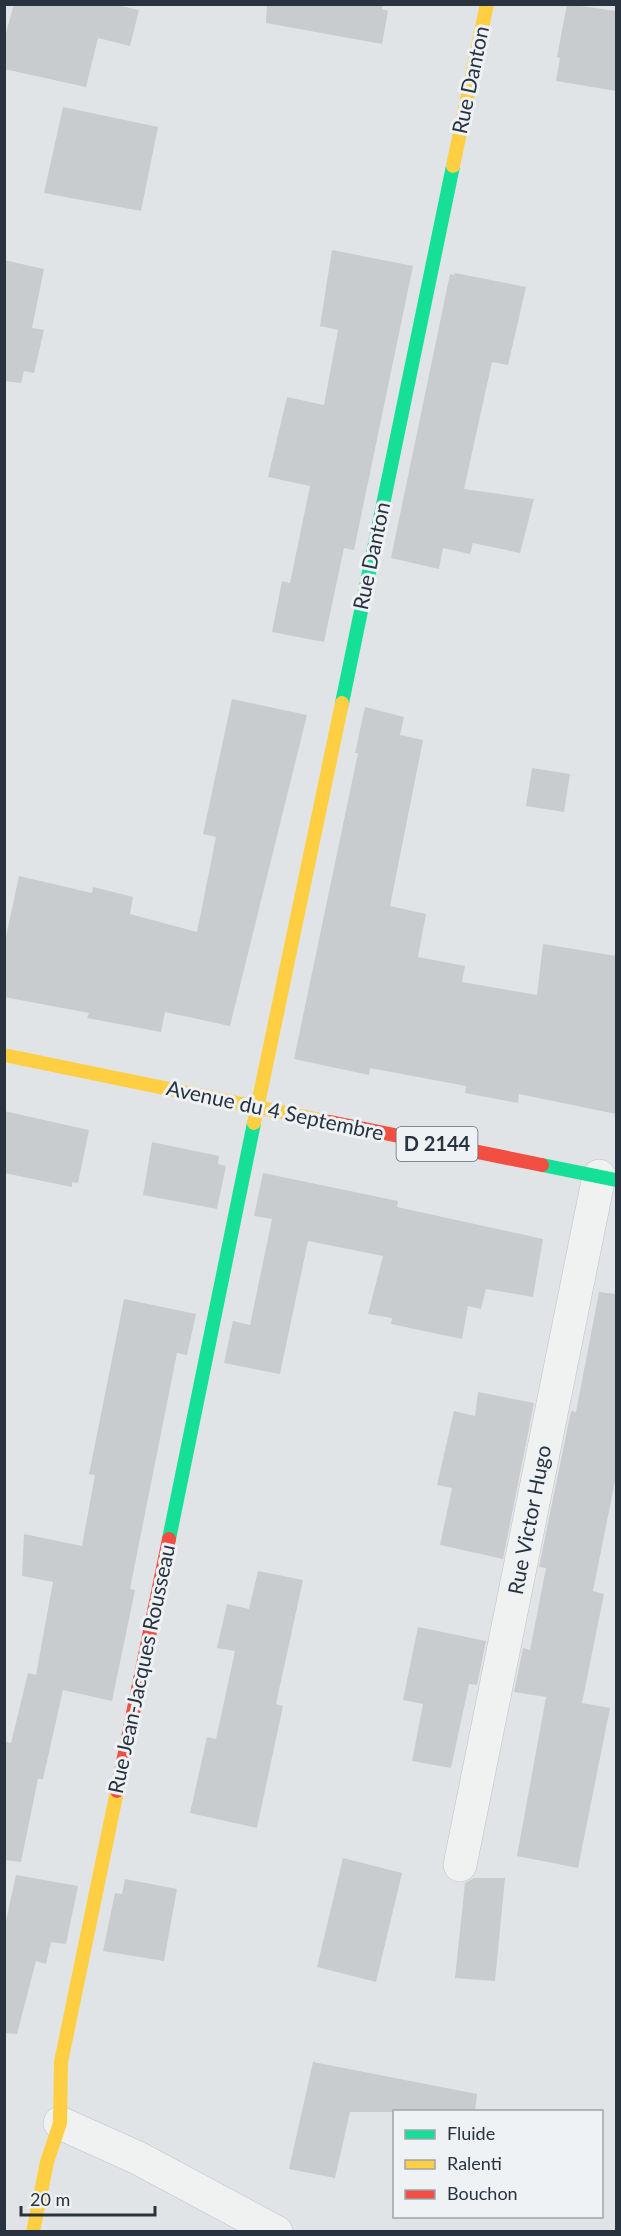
<svg xmlns="http://www.w3.org/2000/svg" width="621" height="2236" font-family="Lato,sans-serif">
	<rect width="100%" height="100%" fill="#e1e4e6"/>
	<path fill="#c9ccce" d="M 14,4 L 111,4 L 139,10 L 130,46 L 98,38 L 86,87 L 4,69 L 4,40 Z
		M 267,4 L 383,4 L 382,9 L 388,11 L 382,44 L 266,23 Z
		M 567,4 L 616,11 L 616,91 L 556,81 L 560,58 L 557,57 Z
		M 63,107 L 158,127 L 141,211 L 44,193 Z
		M 332,250 L 413,266 L 354,550 L 344,548 L 324,642 L 272,632 L 282,581 L 290,583 L 310,486 L 268,477 L 287,397 L 324,405 L 338,330 L 320,326 Z
		M 4,260 L 44,269 L 32,328 L 44,330 L 34,373 L 24,371 L 21,383 L 4,381 Z
		M 455,273 L 526,287 L 508,365 L 492,362 L 464,489 L 534,499 L 520,553 L 473,543 L 470,554 L 443,548 L 439,569 L 391,558 L 450,274 L 454,275 Z
		M 232,699 L 307,715 L 230,1026 L 165,1012 L 161,1032 L 87,1018 L 89,1013 L 4,997 L 4,946 L 19,876 L 92,893 L 93,887 L 133,897 L 130,914 L 197,932 L 216,837 L 203,834 Z
		M 365,707 L 404,717 L 400,735 L 423,740 L 390,906 L 426,914 L 418,957 L 465,966 L 462,982 L 537,995 L 543,944 L 616,956 L 616,1114 L 519,1094 L 518,1103 L 465,1093 L 466,1086 L 370,1068 L 369,1075 L 294,1059 L 358,753 L 355,753 Z
		M 532,768 L 570,774 L 564,812 L 526,806 Z
		M 4,1111 L 89,1130 L 78,1183 L 72,1182 L 72,1187 L 4,1173 Z
		M 152,1142 L 219,1156 L 218,1164 L 226,1166 L 217,1209 L 143,1195 Z
		M 263,1173 L 398,1201 L 397,1207 L 543,1239 L 533,1297 L 486,1289 L 481,1309 L 468,1306 L 462,1339 L 391,1324 L 392,1318 L 368,1314 L 383,1256 L 308,1241 L 280,1374 L 224,1363 L 233,1321 L 250,1325 L 272,1219 L 254,1216 Z
		M 599,1292 L 616,1294 L 616,1476 L 593,1591 L 604,1594 L 582,1703 L 610,1708 L 578,1868 L 517,1856 L 546,1697 L 514,1692 L 523,1648 L 530,1650 L 546,1568 L 539,1567 L 571,1411 L 576,1412 Z
		M 124,1299 L 196,1314 L 187,1355 L 177,1353 L 130,1589 L 135,1590 L 112,1701 L 63,1690 L 43,1779 L 38,1779 L 21,1862 L 4,1860 L 4,1741 L 11,1743 L 28,1673 L 36,1675 L 53,1582 L 22,1576 L 24,1534 L 82,1546 L 95,1475 L 89,1474 Z
		M 478,1392 L 534,1403 L 503,1559 L 440,1545 L 452,1488 L 437,1485 L 454,1411 L 475,1416 Z
		M 258,1571 L 303,1580 L 276,1704 L 283,1706 L 257,1828 L 190,1813 L 207,1737 L 216,1739 L 235,1651 L 217,1648 L 227,1604 L 249,1609 Z
		M 418,1627 L 486,1641 L 477,1685 L 469,1684 L 451,1768 L 412,1761 L 423,1704 L 403,1700 Z
		M 343,1858 L 402,1873 L 376,1982 L 317,1967 Z
		M 16,1875 L 78,1886 L 66,1944 L 51,1942 L 46,1964 L 36,1961 L 17,2034 L 4,2033 L 4,1930 Z
		M 474,1878 L 505,1878 L 495,1981 L 455,1978 L 465,1883 Z
		M 125,1879 L 177,1889 L 164,1961 L 103,1951 L 115,1893 L 122,1894 Z
		M 313,2062 L 477,2094 L 475,2112 L 350,2112 L 335,2178 L 289,2169 Z"/>
	<g fill="none" stroke-linecap="round" stroke-linejoin="round">
		<g stroke="#bfc2c4" stroke-width="34">
			<path id="street" d="M 460,1865 L 599,1176
				M 60,2123 L 138,2158 L 276,2232"/>
		</g>
		<use href="#street" stroke="#f0f2f2" stroke-width="33"/>
		<path stroke="#16e098" stroke-width="14" d="M 342,703 L 453,166
			M 542,1165 L 616,1180
			M 169,1539 L 254,1123"/>
		<path stroke="#ffcf43" stroke-width="14" d="M 453,166 L 487,4
			M 4,1055 L 330,1122
			M 254,1123 L 342,703
			M 33,2232 L 47,2162 L 60,2123 L 61,2062 L 117,1791"/>
		<path stroke="#f24e42" stroke-width="14" d="M 330,1122 L 542,1165
			M 117,1791 L 169,1539"/>
	</g>
	<g text-anchor="middle" stroke-width="6" stroke-linejoin="round" paint-order="stroke">
		<rect fill="#eef2f5" stroke="#636c76" stroke-width="1.5" x="396.5" y="1127" width="81" height="34" rx="4.5"/>
		<g font-size="20" font-weight="bold" fill="#28333f">
			<text x="437" y="1151">D 2144</text>
		</g>
		<g font-size="21" fill="#28333f" stroke="#eef2f5">
			<text transform="translate(471 80) rotate(-78)" y="7">Rue Danton</text>
			<text transform="translate(372 556) rotate(-78)" y="7">Rue Danton</text>
			<text transform="translate(275 1111) rotate(12)" y="7">Avenue du 4 Septembre</text>
			<text transform="translate(530 1520) rotate(-79)" y="7">Rue Victor Hugo</text>
			<text transform="translate(142 1669) rotate(-78)" y="7">Rue Jean-Jacques Rousseau</text>
		</g>
	</g>
	<rect width="621" height="2236" fill="none" stroke="#28333f" stroke-width="12"/>
	<rect x="393" y="2110" width="210" height="108" fill="#eef2f5" stroke="#9fa6ac" stroke-width="1.5"/>
	<rect x="405" y="2130" width="30" height="9" fill="#16e098" stroke="#9fa6ac" stroke-width="1.5"/>
	<text x="447" y="2140" font-size="18" fill="#28333f">Fluide</text>
	<rect x="405" y="2160" width="30" height="9" fill="#ffcf43" stroke="#9fa6ac" stroke-width="1.5"/>
	<text x="447" y="2170" font-size="18" fill="#28333f">Ralenti</text>
	<rect x="405" y="2190" width="30" height="9" fill="#f24e42" stroke="#9fa6ac" stroke-width="1.5"/>
	<text x="447" y="2200" font-size="18" fill="#28333f">Bouchon</text>
	<path d="M21 2206v9h134v-9" fill="none" stroke="#28333f" stroke-width="3"/>
	<text x="30" y="2206" font-size="18" fill="#28333f" stroke="#eef2f5" stroke-width="4.5" paint-order="stroke">20 m</text>
</svg>
